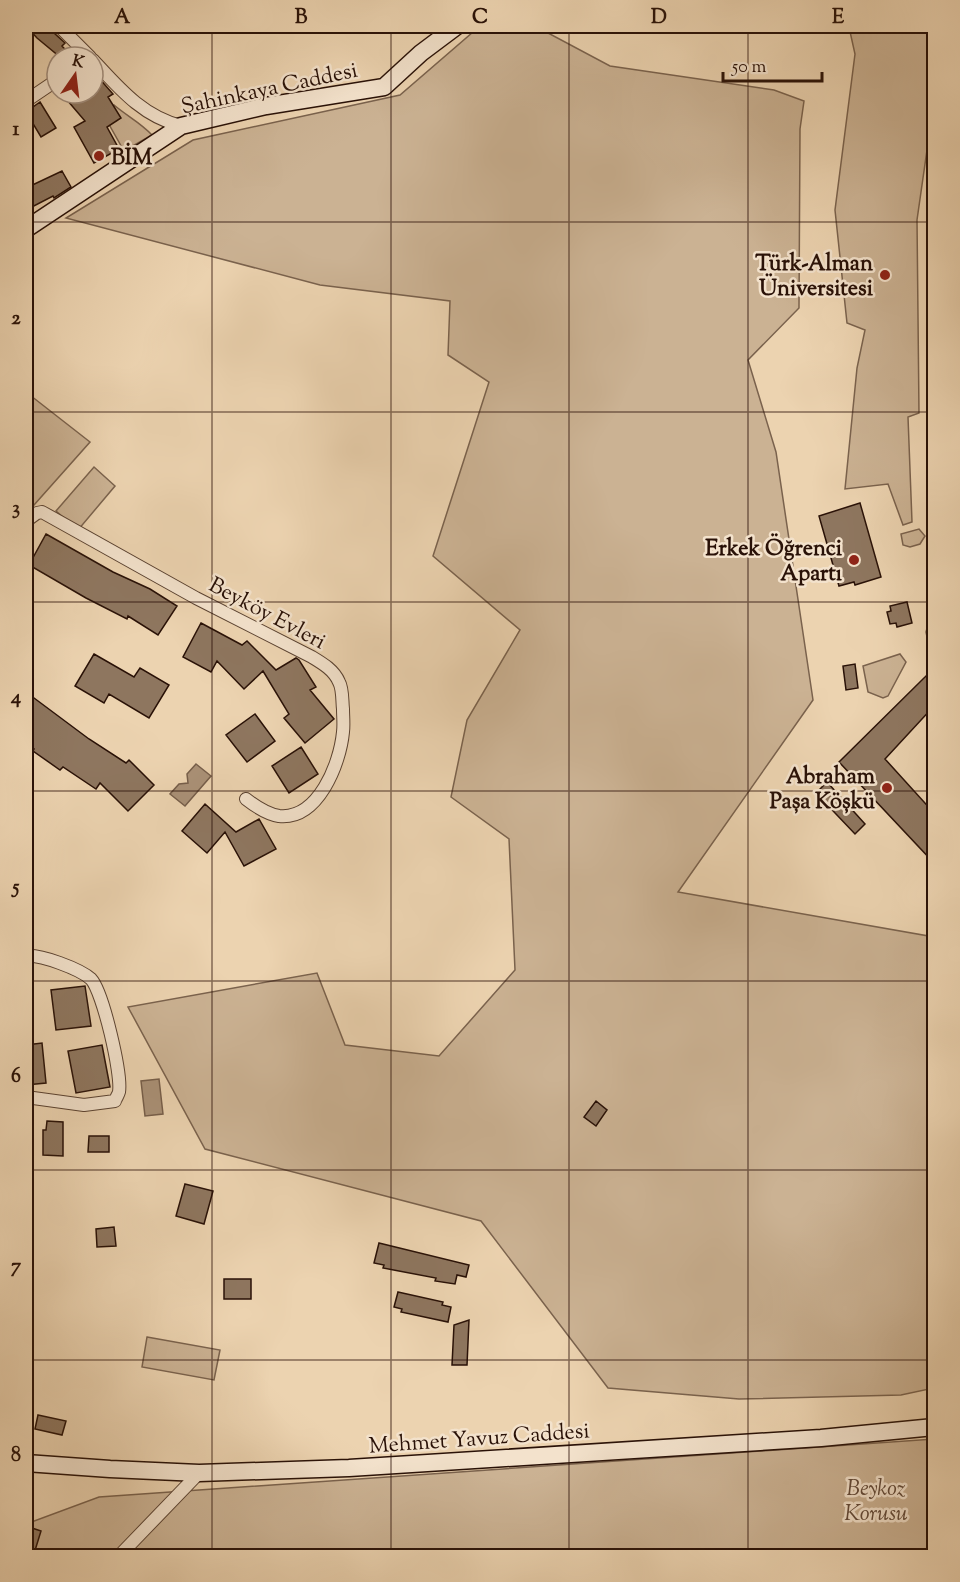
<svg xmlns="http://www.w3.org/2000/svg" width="960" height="1582" font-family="'Sorts Mill Goudy',serif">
	<rect width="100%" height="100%" fill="#ecd3b0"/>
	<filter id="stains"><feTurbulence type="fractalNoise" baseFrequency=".00333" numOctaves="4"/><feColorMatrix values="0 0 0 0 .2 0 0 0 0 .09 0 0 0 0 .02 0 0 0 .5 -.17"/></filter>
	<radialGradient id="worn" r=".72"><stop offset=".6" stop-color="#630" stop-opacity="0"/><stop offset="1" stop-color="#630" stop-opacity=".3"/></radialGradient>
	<path fill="#cbb293" stroke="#7a624d" stroke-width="1.5" d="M 480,26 L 535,26 L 610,66 L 774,90 L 804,101 L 800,129 L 799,308 L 748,360 L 776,452 L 813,700 L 678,892 L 934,937 L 934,1388 L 901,1395 L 739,1399 L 608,1388 L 481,1221 L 205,1149 L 128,1007 L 317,973 L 345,1045 L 439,1056 L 515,970 L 509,839 L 451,797 L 467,720 L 520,630 L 433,556 L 489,382 L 448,355 L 450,301 L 320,285 L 66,218 L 193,140 L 400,95 Z
		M 836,26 L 934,26 L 934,101 L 917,220 L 919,413 L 908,417 L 912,522 L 903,525 L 888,484 L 845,489 L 857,368 L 865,330 L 847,323 L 835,210 L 855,54 L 849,27 Z
		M 114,105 C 127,116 141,123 152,135 L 124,151 L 102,112 Z
		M 26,392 L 90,442 L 26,514 Z
		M 94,467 L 115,486 L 78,530 L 56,511 Z
		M 919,529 L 925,536 L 920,544 L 910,547 L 903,545 L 901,534 Z
		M 934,602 L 934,665 L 927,657 L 929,646 L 926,632 Z
		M 900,654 L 906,662 L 888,696 L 883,698 L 868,692 L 863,666 Z
		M 147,1337 L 220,1350 L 214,1380 L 142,1367 Z
		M 934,1439 L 934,1556 L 26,1556 L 26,1524 L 99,1497 Z"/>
	<path fill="#aa9177" stroke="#765e4a" stroke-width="1.5" d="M 196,764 L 211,776 L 185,806 L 170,794 L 179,784 L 188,783 L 187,774 Z
		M 159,1079 L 163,1114 L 145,1116 L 141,1081 Z"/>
	<path fill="#8e765f" stroke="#291107" stroke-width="1.5" d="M 26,26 L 51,26 L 53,32 L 65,43 L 62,46 L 72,57 L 60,57 L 37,38 Z
		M 98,77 L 113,94 L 108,97 L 121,118 L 107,127 L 119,149 L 94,163 L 74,127 L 85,121 L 61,93 L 93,93 L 93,80 Z
		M 40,102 L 56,128 L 41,137 L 26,112 Z
		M 62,171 L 71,187 L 54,198 L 53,196 L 30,208 L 26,200 L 26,188 Z
		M 860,503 L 881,577 L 855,585 L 854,582 L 839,586 L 819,516 Z
		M 46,534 L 113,572 L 150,589 L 177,606 L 158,635 L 128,616 L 127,619 L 86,598 L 29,565 Z
		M 907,602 L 912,623 L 897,627 L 896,623 L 890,624 L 887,612 L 891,611 L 890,606 Z
		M 201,623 L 242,645 L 247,641 L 276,670 L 296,658 L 299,660 L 316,687 L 310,690 L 334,719 L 305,743 L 284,718 L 289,714 L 263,671 L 244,689 L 217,661 L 211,672 L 183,657 Z
		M 94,654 L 134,677 L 140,668 L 169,685 L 149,718 L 109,694 L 104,703 L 75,686 Z
		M 855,664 L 858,688 L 846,690 L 843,666 Z
		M 927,675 L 934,683 L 934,706 L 885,759 L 934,813 L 934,863 L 839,762 Z
		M 26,692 L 89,739 L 126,763 L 129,760 L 154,785 L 128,811 L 100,783 L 96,789 L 63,767 L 60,770 L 33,751 L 34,749 L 26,742 Z
		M 255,714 L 275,741 L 247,762 L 226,735 Z
		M 301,747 L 318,774 L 289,793 L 272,766 Z
		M 827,782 L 865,824 L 855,834 L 816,793 Z
		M 205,804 L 236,832 L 259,819 L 276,849 L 244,866 L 225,832 L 207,853 L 182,831 Z
		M 85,986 L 91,1026 L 56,1030 L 51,990 Z
		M 42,1043 L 46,1083 L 26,1085 L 26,1045 Z
		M 102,1045 L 110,1087 L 76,1093 L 68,1051 Z
		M 596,1101 L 607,1110 L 596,1126 L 584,1117 Z
		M 47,1121 L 63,1122 L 63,1156 L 43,1155 L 43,1130 L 46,1130 Z
		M 89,1136 L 109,1136 L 109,1152 L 88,1152 Z
		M 185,1184 L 213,1191 L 204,1224 L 176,1216 Z
		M 114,1227 L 116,1246 L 97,1247 L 96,1229 Z
		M 379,1243 L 469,1265 L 466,1277 L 457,1275 L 455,1284 L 435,1281 L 436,1278 L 383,1268 L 384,1265 L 374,1263 Z
		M 224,1279 L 251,1279 L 251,1299 L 224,1299 Z
		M 398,1292 L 443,1302 L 442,1305 L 451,1307 L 448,1322 L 401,1312 L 402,1309 L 394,1307 Z
		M 469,1320 L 467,1365 L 452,1365 L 454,1325 Z
		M 38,1415 L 66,1421 L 62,1435 L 35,1429 Z
		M 26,1526 L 41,1531 L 33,1557 L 26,1557 Z"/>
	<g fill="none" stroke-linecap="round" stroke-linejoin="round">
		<g stroke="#5a4231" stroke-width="14">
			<path id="street" d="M 59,26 L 90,57
				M 93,60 C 119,88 142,116 181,126
				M 26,101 L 57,80
				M 26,521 L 37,513 L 42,512 L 196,598 L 312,657 C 322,663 334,670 339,682 C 343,689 342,701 343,709 C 343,716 344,725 343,732 C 340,764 318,820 279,816 C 267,814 255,806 246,799
				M 26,956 C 40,954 80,969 91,979 C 103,992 122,1074 119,1092 C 119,1093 115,1100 115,1101 L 84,1105 L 26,1097
				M 119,1556 L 199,1473"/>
		</g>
		<g stroke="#291107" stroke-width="19">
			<path id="secondary" d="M 26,229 L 181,126 L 266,106 L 384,87 L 421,53 L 457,26
				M 26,1463 L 110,1469 L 199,1473 L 349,1468 L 821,1438 L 934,1427"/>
		</g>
		<use href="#street" stroke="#f3e2cc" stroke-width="12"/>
		<use href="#secondary" stroke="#f3e2cc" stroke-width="16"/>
	</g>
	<path fill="none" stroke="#291107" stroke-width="1.5" stroke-opacity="0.55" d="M 212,26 L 212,1556M 391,26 L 391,1556M 569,26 L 569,1556M 748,26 L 748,1556M 26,222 L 934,222M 26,412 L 934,412M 26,602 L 934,602M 26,791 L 934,791M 26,981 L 934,981M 26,1170 L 934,1170M 26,1360 L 934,1360"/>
	<g fill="#8f2418" stroke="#f3e2cc" stroke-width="2">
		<circle cx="99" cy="156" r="6"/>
		<circle cx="885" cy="275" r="6"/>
		<circle cx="854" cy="560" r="6"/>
		<circle cx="887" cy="788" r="6"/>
	</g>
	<g text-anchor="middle" stroke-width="5" stroke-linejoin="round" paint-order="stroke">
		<g font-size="22" fill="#291107" stroke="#f3e2cc">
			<text transform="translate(269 87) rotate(-12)" y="8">Şahinkaya Caddesi</text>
			<text transform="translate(268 612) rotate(28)" y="8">Beyköy Evleri</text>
			<text transform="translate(479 1437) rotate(-4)" y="8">Mehmet Yavuz Caddesi</text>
		</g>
		<g font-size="22" font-weight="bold" fill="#291107" stroke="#f3e2cc" text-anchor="end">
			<text x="111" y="164" text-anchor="start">BİM</text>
			<text x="873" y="270">Türk-Alman<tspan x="873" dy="25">Üniversitesi</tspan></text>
			<text x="842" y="555">Erkek Öğrenci<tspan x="842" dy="25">Apartı</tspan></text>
			<text x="875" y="783">Abraham<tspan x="875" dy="25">Paşa Köşkü</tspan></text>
		</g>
		<g font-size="22" font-style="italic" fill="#624938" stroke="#f3e2cc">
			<text x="876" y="1495">Beykoz<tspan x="876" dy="25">Korusu</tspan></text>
		</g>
	</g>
	<rect width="960" height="1582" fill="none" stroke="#ecd3b0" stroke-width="66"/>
	<g transform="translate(75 75) rotate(14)"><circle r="28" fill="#f3e2cc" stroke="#a28e7d" stroke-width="1.5"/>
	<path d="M0-4.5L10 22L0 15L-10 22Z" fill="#8f2418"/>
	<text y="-9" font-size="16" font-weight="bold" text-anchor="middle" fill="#291107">K</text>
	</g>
	<path d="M723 72v9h99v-9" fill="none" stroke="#291107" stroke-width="3"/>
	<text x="732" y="72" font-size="18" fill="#291107" stroke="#f3e2cc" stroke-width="4.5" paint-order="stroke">50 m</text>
	<rect x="33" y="33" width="894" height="1516" fill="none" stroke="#291107" stroke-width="2"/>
	<g font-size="20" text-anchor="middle" font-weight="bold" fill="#291107">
		<text x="122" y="23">A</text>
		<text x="301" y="23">B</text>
		<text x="480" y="23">C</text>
		<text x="659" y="23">D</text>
		<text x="838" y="23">E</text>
		<text x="16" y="135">1</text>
		<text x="16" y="324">2</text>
		<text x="16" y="514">3</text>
		<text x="16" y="703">4</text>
		<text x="16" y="893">5</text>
		<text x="16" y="1082">6</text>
		<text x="16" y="1272">7</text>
		<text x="16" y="1461">8</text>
	</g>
	<rect width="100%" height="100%" filter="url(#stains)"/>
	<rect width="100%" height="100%" fill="url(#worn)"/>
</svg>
